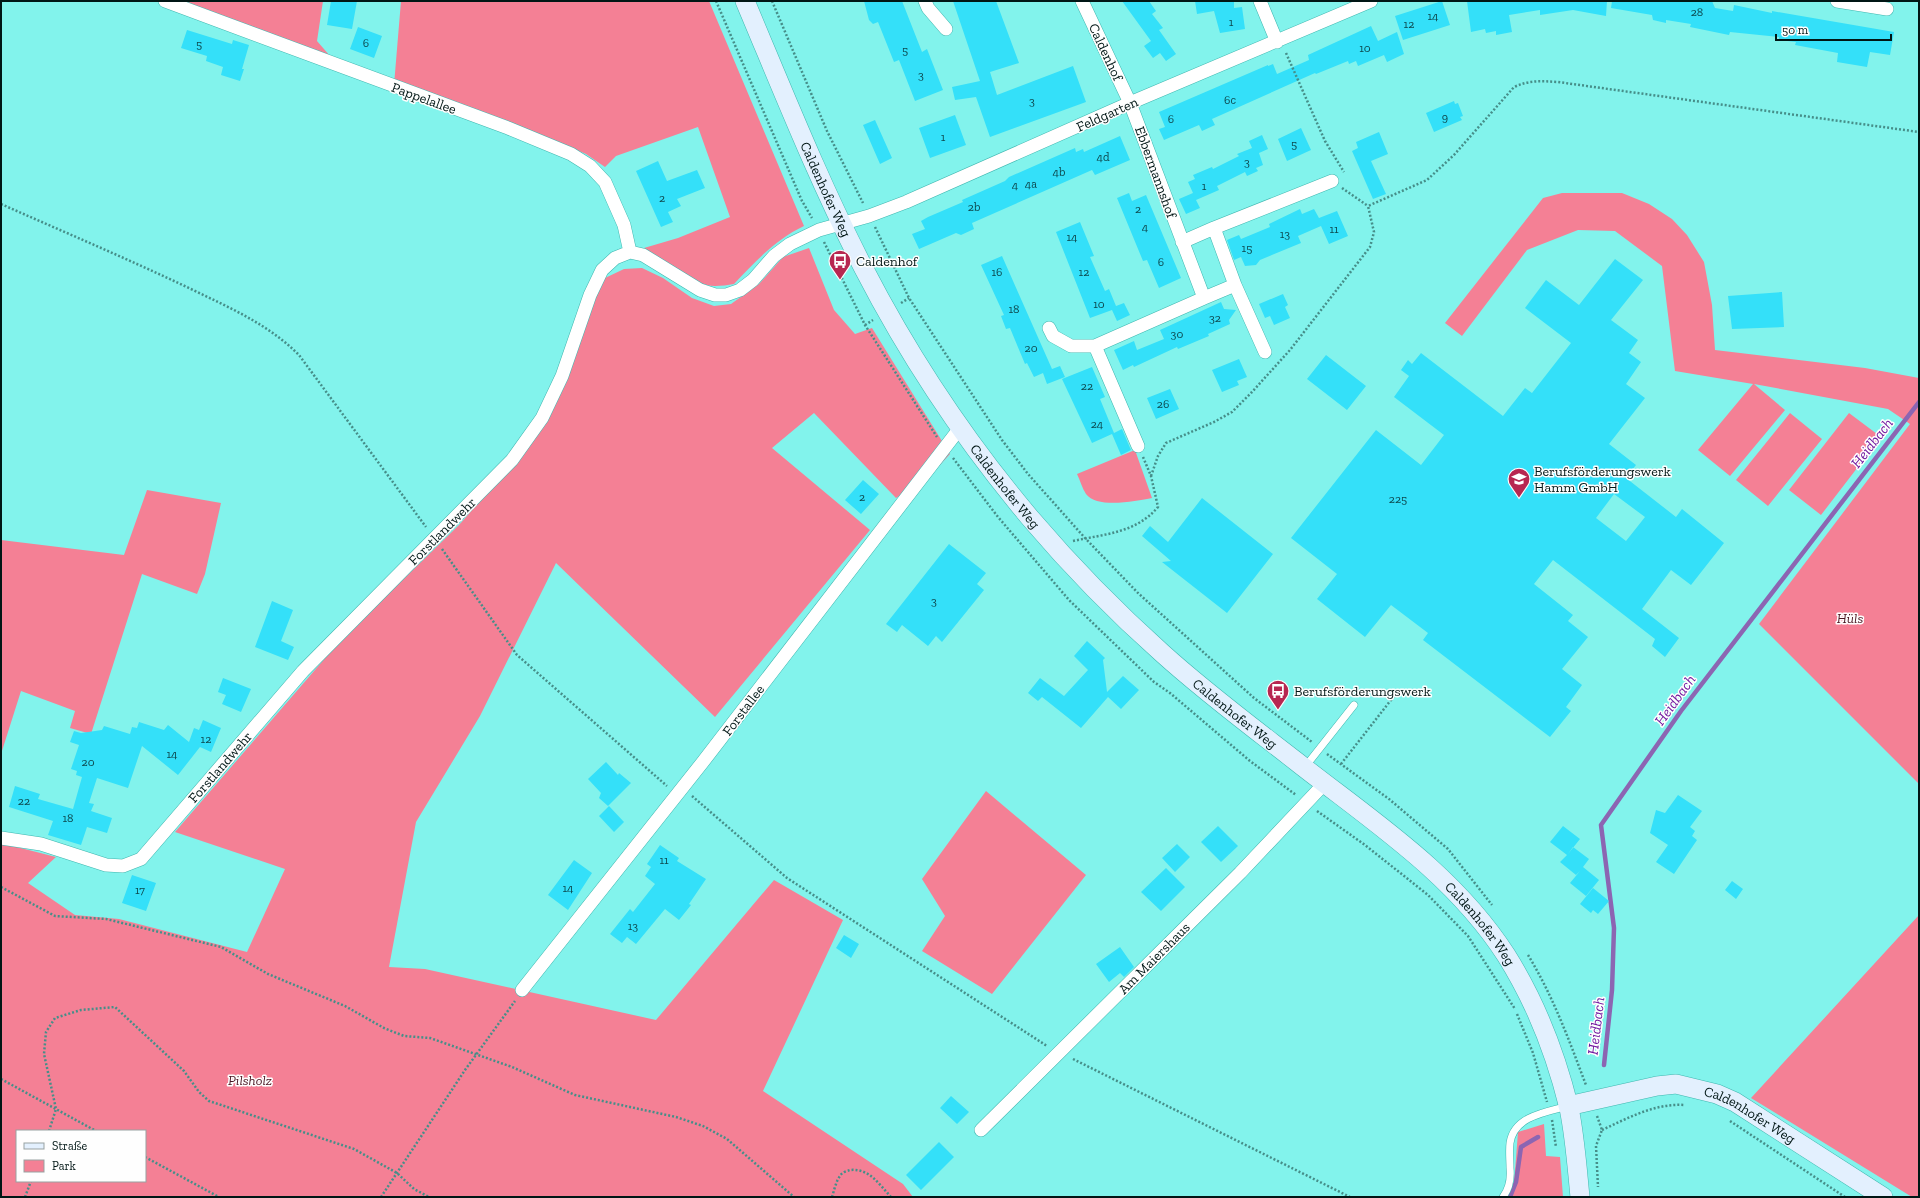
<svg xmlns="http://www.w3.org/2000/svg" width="1920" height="1198" font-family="'Zilla Slab',serif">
	<rect width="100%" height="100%" fill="#82f3ec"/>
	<path fill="#f48095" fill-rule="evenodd" d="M 178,1 L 323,1 L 317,41 L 337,64 Z
		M 401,1 L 709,1 L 804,226 C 776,239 755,262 734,284 C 728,285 721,286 715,286 C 689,285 664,261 644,248 L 678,238 L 730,217 L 698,127 L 616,156 L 605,167 L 586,154 L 551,139 L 394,85 Z
		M 1562,193 L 1622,193 L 1649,204 L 1672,219 L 1687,235 L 1704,262 L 1712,305 L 1715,350 L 1865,368 L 1919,378 L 1919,784 L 1759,624 L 1910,424 L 1888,409 L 1754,384 L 1785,410 L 1730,476 L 1698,450 L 1753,384 L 1675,371 L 1662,266 L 1615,231 L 1578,230 L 1527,250 L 1462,336 L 1445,323 L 1543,198 Z
		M 809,248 L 834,310 L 855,334 L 872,328 L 950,454 L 930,476 L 896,498 L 814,413 L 772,448 L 870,530 L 715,717 L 556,563 L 480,716 L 416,822 L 389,967 L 425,969 L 656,1020 L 774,880 L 843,920 L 763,1091 L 903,1184 L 913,1197 L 1,1197 L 1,843 L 56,857 L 28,883 L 75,915 L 119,919 L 247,952 L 285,869 L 175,832 L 340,641 L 459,525 L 503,475 L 564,377 L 579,346 L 592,305 L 605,278 L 624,269 L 642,268 L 663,278 L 692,298 L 714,306 L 731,304 L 759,284 L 783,257 ZM 17,1131 L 145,1131 L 145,1181 L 17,1181 Z
		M 1790,413 L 1822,439 L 1768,506 L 1736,480 Z
		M 1849,413 L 1881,437 L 1821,515 L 1789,490 Z
		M 1135,450 L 1152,498 C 1136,501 1097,509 1086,494 C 1082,488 1080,480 1077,474 Z
		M 147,490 L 221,503 L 205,574 L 197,594 L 142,574 L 91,734 L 70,728 L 75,711 L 21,691 L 1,754 L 1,540 L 124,555 Z
		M 986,791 L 1086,875 L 992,994 L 922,951 L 945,916 L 922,879 Z
		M 1919,915 L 1919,1197 L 1912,1197 L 1751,1098 Z
		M 1544,1124 L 1546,1156 L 1560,1157 L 1563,1197 L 1508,1197 L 1514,1184 L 1518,1132 Z"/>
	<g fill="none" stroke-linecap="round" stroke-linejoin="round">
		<path stroke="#8c65b2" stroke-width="4.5" d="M 1604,1065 L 1612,990 L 1614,928 L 1601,825 L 1681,711 L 1919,402
			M 1510,1197 L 1516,1182 L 1521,1147 L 1538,1137"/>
	</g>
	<path fill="#34e0f9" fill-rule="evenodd" d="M 331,1 L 357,1 L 352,29 L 327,25 Z
		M 864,1 L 902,1 L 922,52 L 927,49 L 943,90 L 915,101 L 899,60 L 894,62 L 878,22 L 873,24 L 869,20 Z
		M 953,1 L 996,1 L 1019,63 L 990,72 L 997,95 L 1073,66 L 1086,102 L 990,137 L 976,97 L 955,100 L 952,87 L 980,81 Z
		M 1122,1 L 1149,1 L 1156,11 L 1152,14 L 1163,28 L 1159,30 L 1176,54 L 1166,61 L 1160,53 L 1153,58 L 1144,46 L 1151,41 Z
		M 1195,1 L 1234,1 L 1234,8 L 1242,7 L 1245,29 L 1220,33 L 1214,11 L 1197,14 Z
		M 1442,1 L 1450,25 L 1403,40 L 1395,16 Z
		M 1467,1 L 1607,1 L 1606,16 L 1573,10 L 1540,15 L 1540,10 L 1509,15 L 1512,32 L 1496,35 L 1496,31 L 1486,33 L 1485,29 L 1471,32 Z
		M 1612,1 L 1712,1 L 1715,8 L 1733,11 L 1734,5 L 1772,13 L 1772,11 L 1894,32 L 1890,55 L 1870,52 L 1867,67 L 1837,62 L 1838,53 L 1795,45 L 1796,42 L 1779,40 L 1779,37 L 1730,32 L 1729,35 L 1690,27 L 1691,24 L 1666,20 L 1666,23 L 1653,20 L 1652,15 L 1611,8 Z
		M 1371,26 L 1378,41 L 1397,32 L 1404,54 L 1387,62 L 1384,55 L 1358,66 L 1356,61 L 1349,64 L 1348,61 L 1316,74 L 1315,73 L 1212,119 L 1215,125 L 1202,131 L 1199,125 L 1164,140 L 1159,129 L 1165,127 L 1159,112 L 1268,65 L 1268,66 L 1273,64 L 1277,74 L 1309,60 L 1308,55 Z
		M 358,27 L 382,36 L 374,58 L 350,49 Z
		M 187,30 L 232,44 L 233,40 L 249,45 L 242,69 L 244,69 L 240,81 L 221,75 L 223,67 L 206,61 L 207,56 L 181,48 Z
		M 1454,101 L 1455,104 L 1458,103 L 1463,116 L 1460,117 L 1462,120 L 1434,132 L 1426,113 Z
		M 955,115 L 966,145 L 930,158 L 919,128 Z
		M 875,120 L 892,158 L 880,164 L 863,125 Z
		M 1301,128 L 1311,150 L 1287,161 L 1278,139 Z
		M 1379,132 L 1388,154 L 1371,161 L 1386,194 L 1373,199 L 1352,151 L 1358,148 L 1356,142 Z
		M 1262,135 L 1268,149 L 1259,153 L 1263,165 L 1256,168 L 1258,171 L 1247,176 L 1245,172 L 1217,186 L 1219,190 L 1196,200 L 1200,208 L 1186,214 L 1179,199 L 1193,193 L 1188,182 L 1195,179 L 1193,175 L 1212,167 L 1213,169 L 1239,156 L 1237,154 L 1252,148 L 1249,141 Z
		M 1120,136 L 1130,160 L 1095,175 L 1092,170 L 972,223 L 974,229 L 961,235 L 956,233 L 919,249 L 912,234 L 925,229 L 921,221 L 928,217 L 963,202 L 962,200 L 1005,181 L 1009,177 L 1075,148 L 1076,152 L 1083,149 L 1084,152 Z
		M 658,161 L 667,181 L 697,170 L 705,188 L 677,199 L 681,206 L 668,212 L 673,222 L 661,227 L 636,171 Z
		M 1129,193 L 1132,201 L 1146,195 L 1181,278 L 1159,288 L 1147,260 L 1143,261 L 1117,198 Z
		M 1300,209 L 1302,214 L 1314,209 L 1319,218 L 1337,211 L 1348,236 L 1329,244 L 1321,226 L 1298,236 L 1301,243 L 1260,260 L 1256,265 L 1245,266 L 1241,257 L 1234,260 L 1227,240 L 1239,235 L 1241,239 L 1270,227 L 1269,224 Z
		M 1080,222 L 1094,256 L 1090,257 L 1105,291 L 1109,289 L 1116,306 L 1124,303 L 1130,315 L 1117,321 L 1112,310 L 1090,318 L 1056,232 Z
		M 1002,256 L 1052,369 L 1060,366 L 1065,377 L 1047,384 L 1043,373 L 1034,377 L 1027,363 L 1025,364 L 1010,328 L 1006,329 L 1001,316 L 1004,315 L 981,265 Z
		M 1615,259 L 1643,280 L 1611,320 L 1638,340 L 1629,353 L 1641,362 L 1626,384 L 1645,398 L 1609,444 L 1636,465 L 1626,478 L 1676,517 L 1682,509 L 1724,543 L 1691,585 L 1671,570 L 1642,609 L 1679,638 L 1665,657 L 1652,646 L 1655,639 L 1553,560 L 1534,584 L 1573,615 L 1568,621 L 1588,637 L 1562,669 L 1582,685 L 1566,707 L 1571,711 L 1550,737 L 1423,640 L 1428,633 L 1391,605 L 1365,637 L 1317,599 L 1337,574 L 1291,538 L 1376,430 L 1421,465 L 1444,435 L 1394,397 L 1409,376 L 1401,370 L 1408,360 L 1412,364 L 1421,353 L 1503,416 L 1525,388 L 1532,393 L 1571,343 L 1525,308 L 1546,280 L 1579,305 ZM 1614,494 L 1645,517 L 1626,541 L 1596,518 Z
		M 1782,292 L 1784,327 L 1732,329 L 1728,296 Z
		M 1283,294 L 1288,305 L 1285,307 L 1290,318 L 1274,325 L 1270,316 L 1265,318 L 1259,304 Z
		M 1221,302 L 1224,309 L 1236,310 L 1229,320 L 1230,324 L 1208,334 L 1209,336 L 1178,349 L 1177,347 L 1134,367 L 1133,365 L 1123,370 L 1114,350 L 1134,341 L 1137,350 L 1164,339 L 1160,330 Z
		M 1326,355 L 1366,386 L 1347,410 L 1307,379 Z
		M 1239,359 L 1247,377 L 1237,381 L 1239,385 L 1222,392 L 1212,370 Z
		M 1092,367 L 1105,397 L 1100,399 L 1114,433 L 1122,429 L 1131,450 L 1121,455 L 1112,434 L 1092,443 L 1062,379 Z
		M 1170,389 L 1179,409 L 1156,419 L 1147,398 Z
		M 863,480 L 879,494 L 861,514 L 845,500 Z
		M 1202,498 L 1273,554 L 1227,613 L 1162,562 L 1171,561 L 1142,536 L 1150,526 L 1168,542 Z
		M 949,544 L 986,573 L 977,584 L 984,590 L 942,642 L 936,636 L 928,646 L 902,625 L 897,632 L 886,624 Z
		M 272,601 L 293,610 L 281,641 L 294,647 L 288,660 L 255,647 Z
		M 1087,641 L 1105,658 L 1103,660 L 1107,692 L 1123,676 L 1139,690 L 1121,709 L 1108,697 L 1081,728 L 1042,697 L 1038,701 L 1028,693 L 1040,678 L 1064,696 L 1088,670 L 1074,656 Z
		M 223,678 L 251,689 L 241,712 L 222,704 L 226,695 L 218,692 Z
		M 203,720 L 221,728 L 211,752 L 200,747 L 178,775 L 142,746 L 128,788 L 97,778 L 89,803 L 94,804 L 91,811 L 112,818 L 107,833 L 87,827 L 81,845 L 48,835 L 53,821 L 9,807 L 15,786 L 40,794 L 38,799 L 73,809 L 82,777 L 76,775 L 77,771 L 71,769 L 79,745 L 70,742 L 74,731 L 81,733 L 102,730 L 104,726 L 130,734 L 132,727 L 137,728 L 139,722 L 164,730 L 168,725 L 189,742 L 194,728 L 199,730 Z
		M 606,762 L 618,775 L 619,773 L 631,783 L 608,806 L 599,798 L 601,793 L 588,779 Z
		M 1678,795 L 1702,811 L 1690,827 L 1695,831 L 1692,836 L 1697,840 L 1674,874 L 1656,862 L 1668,845 L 1650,833 L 1656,810 L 1665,813 Z
		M 609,806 L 624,822 L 614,832 L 599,816 Z
		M 1218,826 L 1238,846 L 1221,862 L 1201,842 Z
		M 1563,826 L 1580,839 L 1568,854 L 1573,847 L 1589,859 L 1583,867 L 1599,880 L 1586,896 L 1570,883 L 1580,871 L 1576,875 L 1560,862 L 1567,855 L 1550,842 Z
		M 1177,844 L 1190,857 L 1175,872 L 1162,858 Z
		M 660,845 L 679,858 L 677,861 L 706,879 L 689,904 L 691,905 L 679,920 L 665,909 L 636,944 L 627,937 L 622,943 L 610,934 L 630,909 L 633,912 L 655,884 L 645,876 L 651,867 L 647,864 Z
		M 574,860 L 592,873 L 568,910 L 548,895 Z
		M 1166,868 L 1185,887 L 1161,911 L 1141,892 Z
		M 132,875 L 156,883 L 146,911 L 122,903 Z
		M 1732,881 L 1743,889 L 1736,899 L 1725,890 Z
		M 1593,888 L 1609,901 L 1598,914 L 1593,910 L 1591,913 L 1580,904 Z
		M 844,935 L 859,944 L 851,958 L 836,948 Z
		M 1120,947 L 1134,967 L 1124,977 L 1120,973 L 1109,982 L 1096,964 Z
		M 951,1096 L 969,1112 L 957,1124 L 940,1108 Z
		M 939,1142 L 954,1157 L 921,1190 L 906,1175 Z"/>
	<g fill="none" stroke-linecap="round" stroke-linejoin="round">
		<g stroke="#3fb6af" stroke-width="8">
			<path id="service" d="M 1305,767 L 1354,705
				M 1503,1197 C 1509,1189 1511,1178 1510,1168 C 1510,1160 1509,1151 1510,1143 C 1514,1116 1546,1112 1568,1106"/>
		</g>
		<g stroke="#3fb6af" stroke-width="14">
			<path id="minor" d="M 165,1 L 508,128 L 571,154 L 590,166 L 605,182 L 624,225 L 630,252
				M 925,1 L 928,8 L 946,29
				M 1260,1 L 1277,42
				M 1837,1 L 1887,9
				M 1214,228 L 1332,181
				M 1182,242 L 1214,228 L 1235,285 L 1204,298
				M 1235,285 L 1265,352
				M 1049,328 L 1053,336 L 1071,346 L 1095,346 L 1204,298 L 1130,103 L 1082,1
				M 1095,346 L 1138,446
				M 1,838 L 41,844 L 106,865 L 123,866 L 141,859 L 303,671 L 512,460 L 542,418 L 562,376 L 590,295 L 602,270 L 615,258 L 630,252 L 643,255 L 700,290 L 715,295 L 726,295 L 740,290 L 753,280 L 774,256 L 790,244 L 819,230 L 869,216 L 906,202 L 1130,103 L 1371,1
				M 522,990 L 702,763 L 960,428
				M 981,1130 L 1240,873 L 1325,783"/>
		</g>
		<g stroke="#3fb6af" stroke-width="20">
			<g id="secondary">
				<path id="s1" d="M 745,1 C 783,91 819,182 864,269 C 910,358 966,442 1031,519 C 1071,566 1116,612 1162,653 C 1205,692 1252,727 1297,762 C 1372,821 1453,873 1506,955 C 1535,1001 1556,1055 1569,1108 C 1575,1137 1577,1167 1580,1197"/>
				<path id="s2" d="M 1568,1106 L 1657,1086 L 1676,1084 L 1717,1094 L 1735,1102 L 1883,1197"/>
			</g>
		</g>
		<path stroke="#468e89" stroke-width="2.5" stroke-dasharray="2 2" stroke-linecap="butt" d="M 716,1 L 802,201 L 812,218
			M 772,1 L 827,131 L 863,203
			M 1286,53 L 1325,141 L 1344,172
			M 1342,188 L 1368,206
			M 1,204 C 64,232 128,259 191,289 C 230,308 268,324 299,355 L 426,527
			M 875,227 L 909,298 L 1002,440 L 1028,474 L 1085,538 L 1138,593 L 1254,698 L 1312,742
			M 824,242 L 865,325 L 937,437
			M 901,303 L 909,298
			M 865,325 L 873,320
			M 953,458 L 998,517 L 1069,600 L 1154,682 L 1170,693 L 1250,761 L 1296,795
			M 1151,476 L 1158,456 L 1166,443 L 1214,422 L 1232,412 L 1252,392 L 1290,350 L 1370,247 L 1374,232 L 1368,206 L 1427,180 L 1454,155 L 1514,87 C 1529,80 1542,81 1558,82 L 1919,132
			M 1073,541 C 1105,534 1136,533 1158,507 L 1151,476 L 1143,457
			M 442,549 L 517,655 L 667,786
			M 1327,754 L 1389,799 L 1448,849 L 1492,905
			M 1341,764 L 1398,691
			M 692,796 L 787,878 L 1047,1046
			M 1317,811 L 1365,845 L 1428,895 L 1468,936 L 1515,1009
			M 1,887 L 55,916 L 106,919 L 221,947 L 268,974 L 345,1006 L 384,1028 L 404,1036 L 430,1038 L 512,1067 L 575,1095 L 676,1117 L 703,1126 L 727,1139 L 794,1197
			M 1528,955 C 1553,996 1569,1040 1586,1085
			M 1517,1014 L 1533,1053 L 1547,1102
			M 1073,1059 L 1350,1197
			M 1,1079 L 96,1131
			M 1597,1116 L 1602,1130 L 1596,1146 L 1598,1187
			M 1552,1120 L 1556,1147
			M 1730,1121 L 1845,1197
			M 1602,1130 C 1628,1118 1655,1103 1685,1105
			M 49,1131 L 56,1109 L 44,1054 L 46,1032 L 55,1018 L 81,1010 L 115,1007 L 184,1071 L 199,1092 L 209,1101 L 354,1149 L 397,1173 L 414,1189 L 429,1197
			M 145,1157 L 219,1197
			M 25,1197 L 31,1181
			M 381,1197 L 465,1070 L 515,1001
			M 832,1197 C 834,1191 836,1181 840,1176 C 842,1172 847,1171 850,1170 C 869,1168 879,1184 891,1197"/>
		<use href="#service" stroke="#fff" stroke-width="7"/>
		<use href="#minor" stroke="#fff" stroke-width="13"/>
		<use href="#secondary" stroke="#e3f0fe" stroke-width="19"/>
	</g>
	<defs>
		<g id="bus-pin" transform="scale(1.15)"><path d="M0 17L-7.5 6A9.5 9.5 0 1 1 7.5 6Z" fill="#b72751" stroke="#fefefe"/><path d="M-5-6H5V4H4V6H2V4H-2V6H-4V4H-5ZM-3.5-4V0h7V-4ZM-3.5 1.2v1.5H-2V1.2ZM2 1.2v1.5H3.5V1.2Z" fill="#fff"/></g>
		<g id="school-pin" transform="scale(1.15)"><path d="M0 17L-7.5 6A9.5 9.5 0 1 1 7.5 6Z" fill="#b72751" stroke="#fefefe"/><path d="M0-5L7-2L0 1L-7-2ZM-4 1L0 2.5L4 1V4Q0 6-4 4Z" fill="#fff"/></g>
	</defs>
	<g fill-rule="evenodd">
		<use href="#bus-pin" x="840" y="261"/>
		<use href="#school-pin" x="1519" y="479"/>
		<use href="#bus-pin" x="1278" y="691"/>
	</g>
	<g text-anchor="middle" stroke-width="3" stroke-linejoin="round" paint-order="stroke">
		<g font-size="12" fill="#0d484e">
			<text x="1697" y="16">28</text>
			<text x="1433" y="20">14</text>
			<text x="1231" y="26">1</text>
			<text x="1409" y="28">12</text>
			<text x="366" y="47">6</text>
			<text x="199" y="48">5</text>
			<text x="1365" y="52">10</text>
			<text x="905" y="54">5</text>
			<text x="921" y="79">3</text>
			<text x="1230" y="104">6c</text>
			<text x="1032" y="105">3</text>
			<text x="1445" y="121">9</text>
			<text x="1171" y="123">6</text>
			<text x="943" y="141">1</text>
			<text x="1294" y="148">5</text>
			<text x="1103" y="161">4d</text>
			<text x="1247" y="166">3</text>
			<text x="1059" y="176">4b</text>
			<text x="1031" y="188">4a</text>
			<text x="1015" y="189">4</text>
			<text x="1204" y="190">1</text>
			<text x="662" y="202">2</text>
			<text x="974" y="211">2b</text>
			<text x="1138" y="213">2</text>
			<text x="1145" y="231">4</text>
			<text x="1334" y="233">11</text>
			<text x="1285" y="238">13</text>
			<text x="1072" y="241">14</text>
			<text x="1247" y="252">15</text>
			<text x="1161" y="266">6</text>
			<text x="997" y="276">16</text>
			<text x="1084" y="276">12</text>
			<text x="1099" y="308">10</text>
			<text x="1014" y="313">18</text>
			<text x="1215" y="322">32</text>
			<text x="1177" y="338">30</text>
			<text x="1031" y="352">20</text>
			<text x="1087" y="390">22</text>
			<text x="1163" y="408">26</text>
			<text x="1097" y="428">24</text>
			<text x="862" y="501">2</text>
			<text x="1398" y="503">225</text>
			<text x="934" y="605">3</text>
			<text x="206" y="743">12</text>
			<text x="172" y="758">14</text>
			<text x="88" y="766">20</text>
			<text x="24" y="805">22</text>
			<text x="68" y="822">18</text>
			<text x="664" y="864">11</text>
			<text x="568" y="892">14</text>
			<text x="140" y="894">17</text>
			<text x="633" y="930">13</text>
		</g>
		<g font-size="14" fill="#001615" stroke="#fefefe">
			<text transform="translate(1106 52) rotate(65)" y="5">Caldenhof</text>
			<text transform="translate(424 98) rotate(20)" y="5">Pappelallee</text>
			<text transform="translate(1107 114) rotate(-24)" y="5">Feldgarten</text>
			<text transform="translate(1156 172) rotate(70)" y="5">Ebbermannshof</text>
			<text dy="5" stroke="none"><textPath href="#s1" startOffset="205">Caldenhofer Weg</textPath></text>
			<text dy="5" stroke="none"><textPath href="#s1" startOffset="553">Caldenhofer Weg</textPath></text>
			<text transform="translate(442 531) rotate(-45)" y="5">Forstlandwehr</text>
			<text transform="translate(743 710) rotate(-53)" y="5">Forstallee</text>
			<text dy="5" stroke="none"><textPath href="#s1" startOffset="877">Caldenhofer Weg</textPath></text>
			<text transform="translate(220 767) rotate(-49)" y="5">Forstlandwehr</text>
			<text dy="5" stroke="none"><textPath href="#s1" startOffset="1201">Caldenhofer Weg</textPath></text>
			<text transform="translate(1154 958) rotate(-45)" y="5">Am Maiershaus</text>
			<text dy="5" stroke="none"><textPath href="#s2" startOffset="191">Caldenhofer Weg</textPath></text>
		</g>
		<g font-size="14" fill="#001615" stroke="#fefefe" text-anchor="start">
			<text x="856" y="266">Caldenhof</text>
			<text x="1534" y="476">Berufsförderungswerk<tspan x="1534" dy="16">Hamm GmbH</tspan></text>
			<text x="1294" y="696">Berufsförderungswerk</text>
		</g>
		<g font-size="14" font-style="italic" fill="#491521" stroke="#fefefe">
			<text x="1850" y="623">Hüls</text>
			<text x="250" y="1085">Pilsholz</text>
		</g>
		<g font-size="15" font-style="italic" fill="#70179e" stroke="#fefefe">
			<text transform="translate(1872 443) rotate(-52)" y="5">Heidbach</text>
			<text transform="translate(1675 700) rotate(-54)" y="5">Heidbach</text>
			<text transform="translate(1596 1026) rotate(-83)" y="5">Heidbach</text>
		</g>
	</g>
	<rect width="1920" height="1198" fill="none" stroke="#001615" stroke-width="4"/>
	<rect x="16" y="1130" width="130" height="52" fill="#fefefe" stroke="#98a1a1"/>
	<rect x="24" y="1143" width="20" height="6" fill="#e3f0fe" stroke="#98a1a1"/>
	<text x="52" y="1150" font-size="12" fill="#001615">Straße</text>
	<rect x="24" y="1160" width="20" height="12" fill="#f48095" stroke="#98a1a1"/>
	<text x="52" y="1170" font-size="12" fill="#001615">Park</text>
	<path d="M1776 34v6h115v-6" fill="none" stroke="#001615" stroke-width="2"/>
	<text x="1782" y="34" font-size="12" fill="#001615" stroke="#fefefe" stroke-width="3" paint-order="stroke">50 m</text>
</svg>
